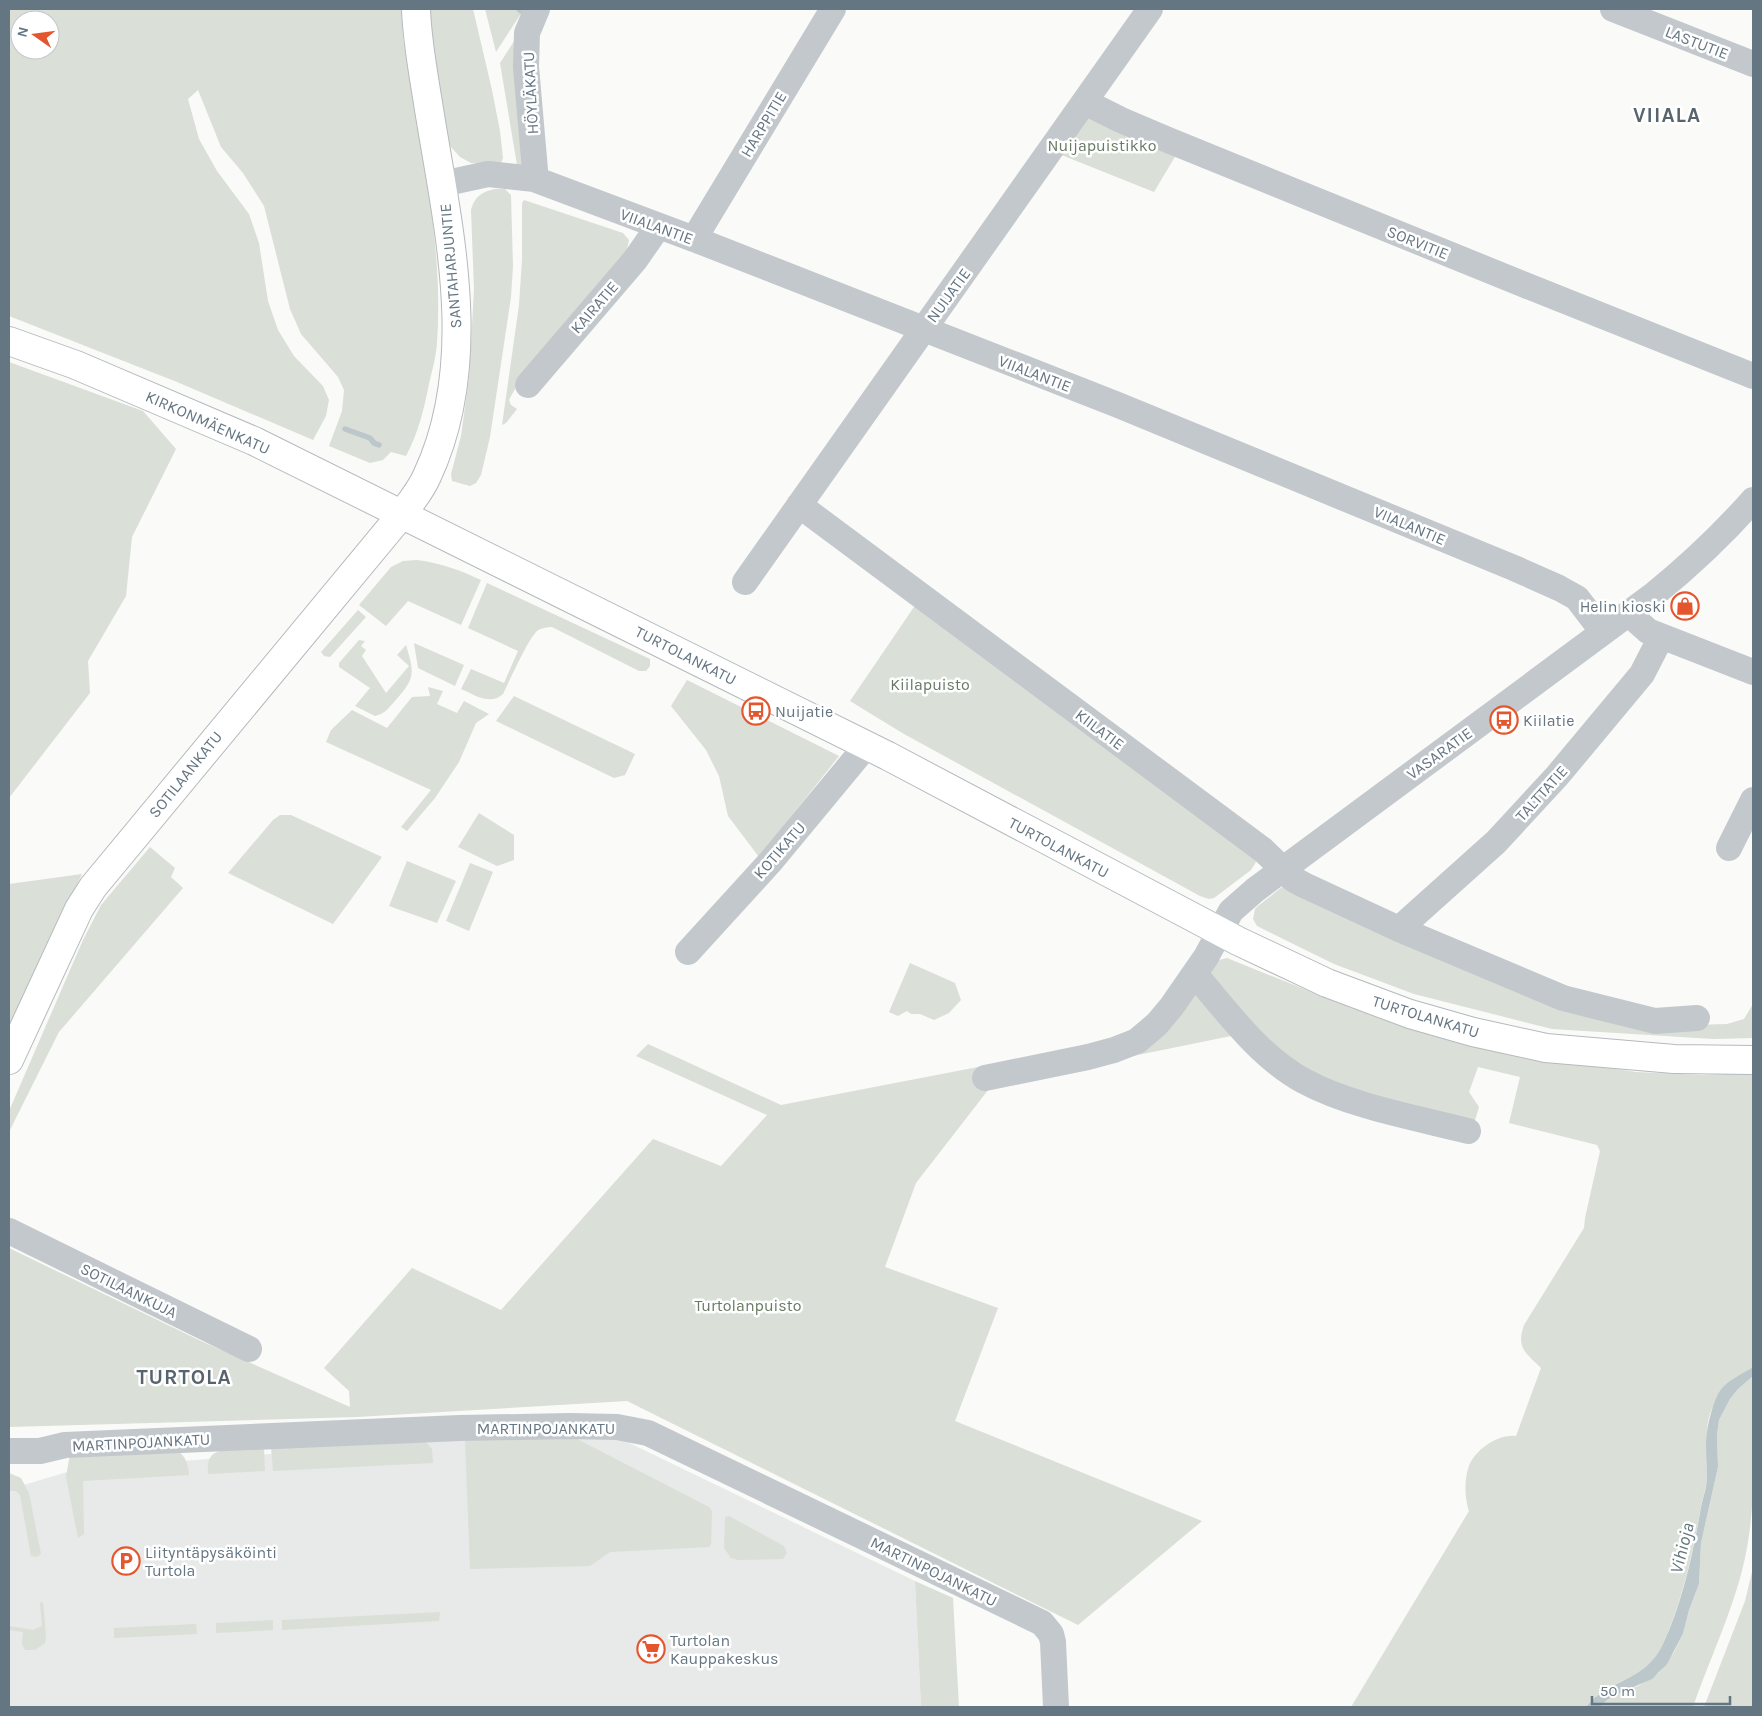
<svg xmlns="http://www.w3.org/2000/svg" width="1762" height="1716" font-family="Karla,sans-serif">
	<rect width="100%" height="100%" fill="#fafaf8"/>
	<path fill="#e8e9e9" d="M 465,1438 L 619,1438 L 915,1581 L 921,1707 L 9,1707 L 9,1486 L 20,1486 L 74,1470 Z"/>
	<path fill="#dadfd7" fill-rule="evenodd" d="M 9,9 L 402,9 L 403,38 C 419,139 444,240 437,343 C 436,357 432,371 429,384 C 424,409 418,434 406,456 L 391,452 L 383,460 L 370,463 L 329,446 L 342,411 L 344,390 L 338,377 L 301,334 L 290,309 L 264,206 L 243,173 L 221,147 L 198,90 L 188,99 L 199,139 L 217,171 L 249,214 L 259,243 L 268,301 L 278,330 L 294,356 L 323,386 L 329,400 L 326,416 L 313,440 L 177,382 L 9,316 ZM 20,20 L 50,20 L 50,50 L 20,50 Z
		M 426,9 L 473,9 L 492,90 L 500,131 L 503,158 L 501,163 L 496,165 L 471,163 L 460,157 L 450,146 L 444,125 Z
		M 485,9 L 524,9 L 496,52 Z
		M 520,32 L 530,159 L 518,171 L 500,63 Z
		M 1091,114 L 1179,150 L 1154,192 L 1059,154 Z
		M 495,189 L 505,189 L 511,195 L 513,266 L 511,297 L 490,437 L 481,475 L 476,483 L 470,486 L 452,481 L 451,474 L 461,436 L 469,378 L 474,289 L 471,210 C 475,196 482,192 495,189 Z
		M 524,200 L 623,233 L 629,240 L 626,255 L 524,372 L 509,400 L 511,405 L 517,409 L 506,423 L 502,425 L 519,305 L 522,260 L 522,203 Z
		M 9,362 L 143,411 L 176,449 L 132,537 L 126,596 L 88,661 L 90,693 L 9,798 Z
		M 417,560 C 440,563 460,570 481,580 L 461,625 L 408,601 L 386,626 L 359,605 L 391,567 L 403,561 Z
		M 487,583 L 650,659 L 650,666 L 646,671 L 639,671 L 552,627 C 547,627 541,628 537,631 C 528,639 509,682 503,694 C 490,706 475,695 461,689 L 471,669 L 504,683 L 518,651 L 468,628 Z
		M 916,604 L 1254,854 L 1256,862 L 1251,870 L 1214,898 L 1209,899 L 1200,896 L 904,734 L 850,701 Z
		M 358,610 L 366,617 L 330,657 L 324,656 L 321,652 Z
		M 359,640 L 365,641 L 361,646 L 366,650 L 362,656 L 386,693 L 409,666 L 397,655 L 406,645 C 415,675 415,678 394,702 C 388,709 384,714 375,716 L 355,706 L 370,688 L 339,667 L 339,663 Z
		M 414,643 L 464,665 L 455,686 L 418,668 Z
		M 687,680 L 839,756 L 759,857 L 728,816 L 719,776 L 706,750 L 671,706 Z
		M 428,687 L 443,691 L 437,704 L 457,713 L 464,701 L 489,714 L 476,723 L 459,762 L 435,798 L 407,831 L 401,827 L 431,790 L 326,742 L 331,730 L 352,710 L 387,728 L 412,697 L 430,696 Z
		M 514,696 L 635,754 L 625,775 L 614,778 L 496,721 Z
		M 479,813 L 514,835 L 514,860 L 497,866 L 458,847 Z
		M 280,815 L 291,815 L 382,857 L 333,924 L 228,873 L 273,820 Z
		M 150,847 L 175,868 L 171,877 L 183,888 L 59,1032 L 9,1132 L 9,1111 L 83,940 L 101,905 Z
		M 407,861 L 456,881 L 437,923 L 389,906 Z
		M 470,863 L 493,872 L 469,931 L 446,921 Z
		M 82,874 L 9,1031 L 9,884 Z
		M 1286,884 L 1401,936 L 1692,1025 L 1727,1024 L 1744,1019 L 1753,1004 L 1753,1038 L 1713,1039 L 1552,1029 L 1414,994 L 1334,964 L 1257,926 L 1253,919 L 1255,909 L 1258,906 Z
		M 1227,958 L 1336,1002 L 1401,1026 L 1439,1036 L 1524,1055 L 1636,1072 L 1703,1075 L 1753,1073 L 1753,1367 C 1741,1374 1721,1395 1713,1407 C 1702,1425 1709,1464 1706,1486 C 1704,1495 1701,1503 1700,1512 C 1692,1557 1682,1601 1663,1644 C 1646,1683 1608,1677 1586,1707 L 1351,1707 L 1469,1511 C 1465,1500 1464,1482 1468,1469 C 1473,1451 1497,1434 1516,1436 L 1541,1368 C 1525,1352 1516,1348 1524,1325 L 1584,1228 L 1585,1218 L 1600,1151 L 1597,1145 L 1509,1123 L 1520,1077 L 1478,1067 L 1469,1092 L 1479,1107 L 1469,1140 L 1305,1093 L 1236,1035 L 1123,1058 L 1219,960 Z
		M 910,963 L 955,983 L 961,1000 L 949,1013 L 934,1020 L 920,1014 L 911,1014 L 907,1011 L 898,1016 L 889,1012 Z
		M 648,1044 L 781,1105 L 978,1067 L 992,1085 L 916,1183 L 885,1267 L 998,1308 L 955,1421 L 1202,1521 L 1078,1625 L 627,1401 L 357,1417 L 9,1427 L 9,1248 L 201,1341 L 350,1407 L 349,1391 L 324,1368 L 412,1268 L 501,1310 L 653,1139 L 721,1166 L 767,1115 L 636,1056 Z
		M 1753,1376 C 1753,1433 1757,1491 1747,1548 C 1737,1603 1711,1655 1693,1707 L 1600,1707 L 1607,1700 L 1622,1692 L 1638,1686 L 1659,1673 L 1674,1652 L 1683,1634 L 1689,1610 L 1699,1584 L 1701,1543 L 1718,1467 L 1717,1435 L 1719,1420 L 1730,1399 L 1738,1389 Z
		M 465,1438 L 575,1438 L 709,1507 L 712,1511 L 711,1545 L 709,1547 L 610,1552 L 590,1566 L 470,1569 Z
		M 425,1441 L 432,1449 L 433,1463 L 273,1471 L 271,1447 Z
		M 264,1447 L 265,1471 L 208,1474 C 208,1469 207,1463 210,1458 C 216,1446 251,1448 264,1447 Z
		M 178,1451 C 186,1457 188,1464 189,1475 L 83,1481 L 84,1534 L 78,1538 L 66,1477 L 70,1454 Z
		M 9,1473 L 21,1478 L 29,1493 L 41,1554 L 37,1557 L 31,1556 L 20,1495 L 16,1491 L 9,1491 Z
		M 729,1516 L 784,1546 L 787,1553 L 783,1559 L 738,1560 L 731,1558 L 724,1548 L 725,1517 Z
		M 1753,1568 L 1753,1707 L 1704,1707 L 1745,1601 Z
		M 915,1581 L 953,1598 L 959,1707 L 921,1707 Z
		M 43,1602 L 46,1635 L 45,1643 L 35,1650 L 25,1650 L 22,1644 L 23,1632 L 9,1630 L 9,1626 L 33,1630 L 42,1626 L 40,1603 Z
		M 440,1612 L 439,1621 L 282,1630 L 282,1620 Z
		M 273,1620 L 273,1630 L 216,1633 L 216,1623 Z
		M 196,1624 L 197,1634 L 114,1638 L 114,1628 Z"/>
	<path fill="#bbc7cb" d="M 1753,1367 L 1753,1376 L 1738,1389 L 1730,1399 L 1719,1420 L 1717,1435 L 1718,1467 L 1701,1543 L 1699,1584 L 1689,1610 L 1683,1634 L 1667,1664 L 1652,1679 L 1622,1692 L 1607,1700 L 1600,1707 L 1586,1707 C 1608,1678 1645,1683 1663,1644 C 1682,1603 1692,1558 1700,1513 C 1701,1504 1704,1496 1706,1487 C 1708,1473 1706,1460 1706,1446 C 1706,1429 1711,1409 1718,1394 C 1725,1381 1741,1375 1753,1367 Z"/>
	<g fill="none" stroke-linecap="round" stroke-linejoin="round">
		<path stroke="#bbc7cb" stroke-width="5.5" d="M 519,9 L 521,11
			M 345,429 L 370,438 L 374,443 L 379,445"/>
		<g stroke="#b5babe" stroke-width="30">
			<path id="major" d="M 9,341 L 76,365 L 254,441 L 888,756 L 1238,941 L 1327,983 L 1410,1014 L 1473,1032 L 1546,1048 L 1674,1059 L 1753,1060
				M 9,1060 L 79,909 L 93,887 L 402,514 C 411,502 421,490 427,476 C 482,359 447,224 428,103 C 423,72 417,40 416,9"/>
		</g>
		<path stroke="#c3c8cc" stroke-width="26" d="M 1613,9 L 1753,64
			M 1085,102 L 1121,120 L 1168,140 L 1520,283 L 1753,376
			M 534,179 L 535,170 L 526,67 L 527,33 L 537,9
			M 442,184 L 488,174 L 534,179 L 694,239 L 1118,405 L 1514,568 L 1559,588 L 1577,598 L 1603,632
			M 694,239 L 833,9
			M 528,385 L 635,260 L 658,227
			M 799,505 L 1263,850 L 1293,879 L 1304,885 L 1399,929 L 1563,998 L 1655,1021 L 1697,1018
			M 745,582 L 1150,9
			M 1629,614 L 1648,631 L 1753,672
			M 1729,848 L 1753,800
			M 1399,929 L 1496,842 L 1557,776 L 1642,674 L 1661,637
			M 688,952 L 771,861 L 867,745
			M 1195,974 C 1226,1011 1261,1058 1304,1081 C 1350,1106 1417,1118 1468,1131
			M 985,1078 L 1088,1057 L 1114,1050 L 1137,1041 L 1157,1024 L 1172,1006 L 1206,957 L 1231,911 L 1255,890 L 1652,596 C 1688,567 1722,535 1753,500
			M 9,1231 L 249,1349
			M 9,1451 L 40,1451 L 65,1445 L 460,1428 L 570,1426 L 617,1427 L 648,1433 L 1042,1623 L 1051,1634 L 1053,1642 L 1056,1707"/>
		<use href="#major" stroke="#fff" stroke-width="28"/>
	</g>
	<defs>
		<g id="shop-ring" transform="scale(1.4375)"><circle r="9.5" fill="#fff" stroke="#e4572e" stroke-width="1.5"/><path d="M-5-2.5h2.3a2.7 3.5 0 0 1 5.4 0H5L5.5 6h-11ZM-1.5-2.5h3a1.5 2.3 0 0 0-3 0Z" fill="#e4572e"/></g>
		<g id="bus-ring" transform="scale(1.4375)"><circle r="9.5" fill="#fff" stroke="#e4572e" stroke-width="1.5"/><path d="M-5-6H5V4H4V6H2V4H-2V6H-4V4H-5ZM-3.5-4V0h7V-4ZM-3.5 1.2v1.5H-2V1.2ZM2 1.2v1.5H3.5V1.2Z" fill="#e4572e"/></g>
		<g id="parking-ring" transform="scale(1.4375)"><circle r="9.5" fill="#fff" stroke="#e4572e" stroke-width="1.5"/><path d="M-3.5-5.5H1a3.5 3.5 0 0 1 0 7H-1V5.5H-3.5ZM-1-3.4V-.6H.8a1.4 1.4 0 0 0 0-2.8Z" fill="#e4572e"/></g>
		<g id="supermarket-ring" transform="scale(1.4375)"><circle r="9.5" fill="#fff" stroke="#e4572e" stroke-width="1.5"/><path d="M-6-5.5h2.5l.6 2H6L4.5 2H-2.5L-4.4-4H-6ZM-1.5 3.2a1.3 1.3 0 1 0 .1 0ZM3 3.2a1.3 1.3 0 1 0 .1 0Z" fill="#e4572e"/></g>
	</defs>
	<g fill-rule="evenodd">
		<use href="#shop-ring" x="1685" y="606"/>
		<use href="#bus-ring" x="756" y="711"/>
		<use href="#bus-ring" x="1504" y="720"/>
		<use href="#parking-ring" x="126" y="1561"/>
		<use href="#supermarket-ring" x="651" y="1649"/>
	</g>
	<g text-anchor="middle" stroke-width="5" stroke-linejoin="round" paint-order="stroke">
		<g font-size="16" fill="#657683" stroke="#fff">
			<text transform="translate(1697 42) rotate(21)" y="6">LASTUTIE</text>
			<text transform="translate(530 93) rotate(-93)" y="6">HÖYLÄKATU</text>
			<text transform="translate(763 124) rotate(-59)" y="6">HARPPITIE</text>
			<text transform="translate(657 226) rotate(20)" y="6">VIIALANTIE</text>
			<text transform="translate(1418 242) rotate(22)" y="6">SORVITIE</text>
			<text transform="translate(450 266) rotate(-95)" y="6">SANTAHARJUNTIE</text>
			<text transform="translate(948 295) rotate(-54)" y="6">NUIJATIE</text>
			<text transform="translate(594 307) rotate(-49)" y="6">KAIRATIE</text>
			<text transform="translate(1035 373) rotate(21)" y="6">VIIALANTIE</text>
			<text transform="translate(208 422) rotate(24)" y="6">KIRKONMÄENKATU</text>
			<text transform="translate(1410 525) rotate(23)" y="6">VIIALANTIE</text>
			<text transform="translate(686 655) rotate(27)" y="6">TURTOLANKATU</text>
			<text transform="translate(1100 729) rotate(37)" y="6">KIILATIE</text>
			<text transform="translate(1439 753) rotate(-36)" y="6">VASARATIE</text>
			<text transform="translate(185 774) rotate(-51)" y="6">SOTILAANKATU</text>
			<text transform="translate(1541 793) rotate(-48)" y="6">TALTTATIE</text>
			<text transform="translate(1059 847) rotate(28)" y="6">TURTOLANKATU</text>
			<text transform="translate(779 850) rotate(-49)" y="6">KOTIKATU</text>
			<text transform="translate(1426 1016) rotate(17)" y="6">TURTOLANKATU</text>
			<text transform="translate(129 1290) rotate(26)" y="6">SOTILAANKUJA</text>
			<text x="546" y="1434">MARTINPOJANKATU</text>
			<text transform="translate(141 1442) rotate(-3)" y="6">MARTINPOJANKATU</text>
			<text transform="translate(934 1571) rotate(26)" y="6">MARTINPOJANKATU</text>
		</g>
		<g font-size="16" fill="#687a64" stroke="#fff">
			<text x="1102" y="151">Nuijapuistikko</text>
			<text x="930" y="690">Kiilapuisto</text>
			<text x="748" y="1311">Turtolanpuisto</text>
		</g>
		<g font-size="16" fill="#657683" stroke="#fff" text-anchor="start">
			<text x="1666" y="612" text-anchor="end">Helin kioski</text>
			<text x="775" y="717">Nuijatie</text>
			<text x="1523" y="726">Kiilatie</text>
			<text x="145" y="1558">Liityntäpysäköinti<tspan x="145" dy="18">Turtola</tspan></text>
			<text x="670" y="1646">Turtolan<tspan x="670" dy="18">Kauppakeskus</tspan></text>
		</g>
		<g font-size="18" font-style="italic" fill="#60757c" stroke="#fff">
			<text transform="translate(1682 1548) rotate(-76)" y="6">Vihioja</text>
		</g>
		<g font-size="21" font-weight="bold" letter-spacing="1" fill="#57646e" stroke="#fff">
			<text x="1667" y="122">VIIALA</text>
			<text x="184" y="1384">TURTOLA</text>
		</g>
	</g>
	<rect width="1762" height="1716" fill="none" stroke="#657683" stroke-width="20"/>
	<g transform="translate(35 35) rotate(284)"><circle r="24" fill="#ffffff" stroke="#c1c8cd"/>
	<path d="M0-4L9 19L0 12L-9 19Z" fill="#e4572e"/>
	<text y="-8" font-size="14" font-weight="bold" text-anchor="middle" fill="#657683">N</text>
	</g>
	<path d="M1592 1696v8h138v-8" fill="none" stroke="#657683" stroke-width="2.5"/>
	<text x="1600" y="1696" font-size="15" fill="#657683" stroke="#ffffff" stroke-width="4" paint-order="stroke">50 m</text>
</svg>
